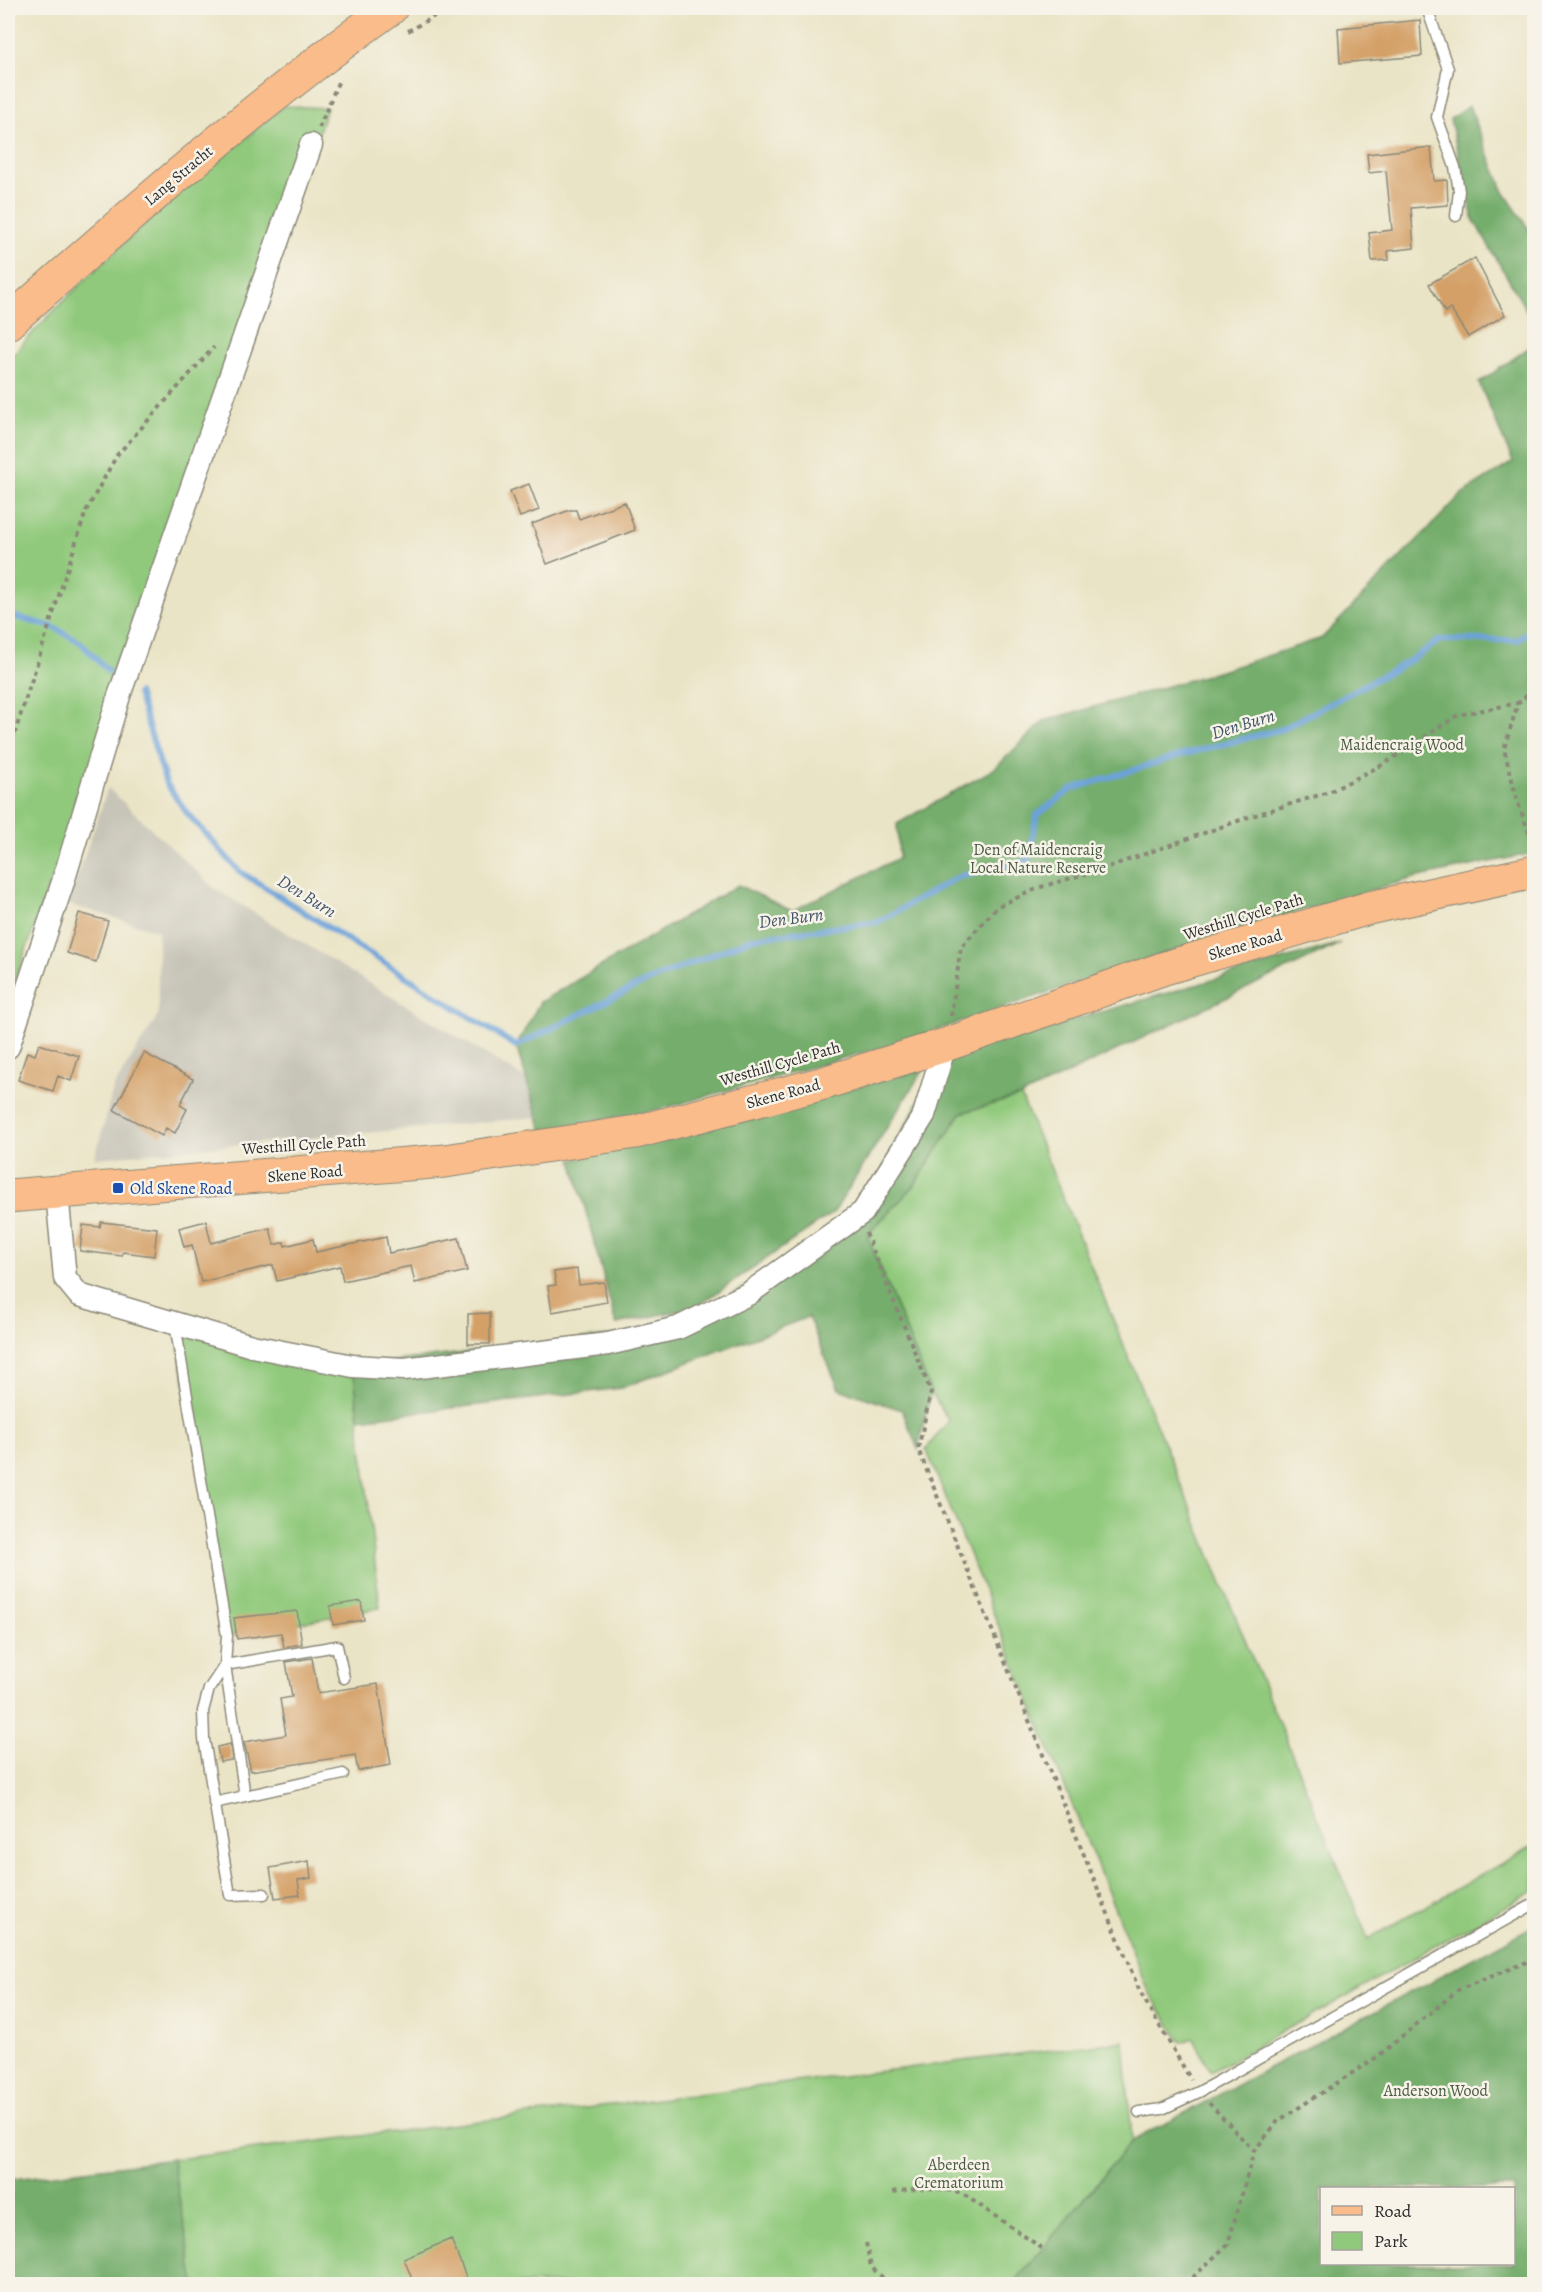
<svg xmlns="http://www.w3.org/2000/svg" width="1542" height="2292" font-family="Alegreya,serif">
	<rect width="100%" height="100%" fill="#f7f3e8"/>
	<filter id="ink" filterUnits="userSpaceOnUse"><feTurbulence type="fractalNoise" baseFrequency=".0167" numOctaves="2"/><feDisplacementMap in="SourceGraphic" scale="12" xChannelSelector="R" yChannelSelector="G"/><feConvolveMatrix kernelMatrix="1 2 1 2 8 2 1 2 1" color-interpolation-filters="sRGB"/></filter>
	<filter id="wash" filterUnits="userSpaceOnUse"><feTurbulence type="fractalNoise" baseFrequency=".008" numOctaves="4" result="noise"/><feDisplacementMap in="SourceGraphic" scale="24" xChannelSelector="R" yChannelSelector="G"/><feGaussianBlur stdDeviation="1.35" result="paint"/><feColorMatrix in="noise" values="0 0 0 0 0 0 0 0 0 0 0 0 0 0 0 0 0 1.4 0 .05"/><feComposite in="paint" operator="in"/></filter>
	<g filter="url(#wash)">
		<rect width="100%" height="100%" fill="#eae4c6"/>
		<path fill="#c7c4b8" d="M 108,788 L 215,889 L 526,1079 L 538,1117 L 95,1158 L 114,1086 L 158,1016 L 158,931 L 68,904 Z"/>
		<path fill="#90c97c" stroke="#5e7a54" stroke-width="1.5" d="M 284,106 L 327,108 L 119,696 L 8,999 L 8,360 C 90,267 189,185 284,106 Z
			M 1021,1096 L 1368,1939 L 1534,1845 L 1534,1891 L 1211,2072 L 1194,2038 L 1181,2042 L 1149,1992 L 926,1449 L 949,1421 L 931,1392 L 867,1235 L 913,1187 L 961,1113 Z
			M 175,1323 L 353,1366 L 380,1608 L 227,1636 Z
			M 1124,2041 L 1132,2141 L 1013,2284 L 8,2284 L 8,2180 Z"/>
		<path fill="#74ad6c" stroke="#506c4c" stroke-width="1.5" fill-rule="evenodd" d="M 1469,106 L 1504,192 L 1534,237 L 1534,335 L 1527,311 L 1473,219 L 1450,119 Z
			M 1534,344 L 1534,853 L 1414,878 L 1231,931 L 901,1042 L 661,1109 L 542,1130 L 516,1046 L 540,1002 L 738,885 L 792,911 L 899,858 L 897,824 L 994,769 L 1044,721 L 1221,671 L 1322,638 L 1463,493 L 1513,462 L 1479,383 Z
			M 1341,943 L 1021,1096 L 961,1113 L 913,1187 L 867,1235 L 931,1392 L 918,1449 L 902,1410 L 839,1389 L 808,1317 L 621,1388 L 359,1419 L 353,1366 L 678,1328 L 858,1216 L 941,1058 Z
			M 923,1070 L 834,1212 L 696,1307 L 616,1324 L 572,1160 Z
			M 1534,1926 L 1534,2284 L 1013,2284 L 1132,2141 ZM 1514,2188 L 1514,2264 L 1322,2264 L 1322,2188 Z
			M 172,2159 L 195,2284 L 8,2284 L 8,2180 Z"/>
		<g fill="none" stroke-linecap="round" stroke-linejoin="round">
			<path stroke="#6ca2d9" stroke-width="6" d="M 8,615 L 53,627 L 80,642 L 108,671
				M 138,693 L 166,783 L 187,813 L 239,871 L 516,1046 L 641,984 L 753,938 L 878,922 L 958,877 L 1028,861 L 1037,815 L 1072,789 L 1185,754 L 1282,729 L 1408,662 L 1440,640 L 1518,640 L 1534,628"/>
		</g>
		<g id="blocks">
			<path fill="#d4a068" d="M 1420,20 L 1422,56 L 1340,63 L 1338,28 Z
				M 1431,147 L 1434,181 L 1447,180 L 1448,205 L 1411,208 L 1414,248 L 1388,251 L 1389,260 L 1372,261 L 1369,233 L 1392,230 L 1386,171 L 1369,173 L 1367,154 Z
				M 1475,258 L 1505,315 L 1468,337 L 1450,308 L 1445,312 L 1429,284 Z
				M 529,484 L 539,510 L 520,517 L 510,491 Z
				M 625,502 L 635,530 L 547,564 L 532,524 L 570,510 L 576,510 L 579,519 Z
				M 79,913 L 108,921 L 96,962 L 67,953 Z
				M 39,1044 L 79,1056 L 71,1081 L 58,1076 L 53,1091 L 18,1080 L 27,1052 L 35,1055 Z
				M 144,1053 L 193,1079 L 180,1105 L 187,1109 L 175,1133 L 166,1128 L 162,1136 L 114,1110 Z
				M 206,1221 L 211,1243 L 270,1228 L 274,1245 L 284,1242 L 285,1246 L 313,1239 L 316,1252 L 386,1237 L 389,1253 L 459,1238 L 467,1271 L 415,1283 L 411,1266 L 343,1281 L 340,1266 L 277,1281 L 273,1265 L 201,1282 L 192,1245 L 184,1247 L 179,1228 Z
				M 101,1222 L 157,1228 L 154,1256 L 123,1252 L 122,1256 L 80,1251 L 83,1225 L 100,1227 Z
				M 577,1269 L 579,1285 L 604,1282 L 607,1302 L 552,1312 L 548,1286 L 556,1285 L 554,1272 Z
				M 490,1313 L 490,1344 L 468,1344 L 468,1314 Z
				M 361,1601 L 364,1620 L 333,1625 L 330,1606 Z
				M 297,1611 L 302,1644 L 284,1647 L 281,1633 L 237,1639 L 234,1618 Z
				M 312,1658 L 318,1693 L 378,1684 L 391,1765 L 358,1771 L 355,1755 L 251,1771 L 244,1742 L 286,1735 L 280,1699 L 292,1697 L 286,1662 Z
				M 230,1744 L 232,1760 L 220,1762 L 217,1747 Z
				M 309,1861 L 311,1878 L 298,1880 L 300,1895 L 275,1898 L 270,1868 Z
				M 451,2239 L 469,2284 L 414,2284 L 404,2259 Z"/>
		</g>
	</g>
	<g filter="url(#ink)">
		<use href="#blocks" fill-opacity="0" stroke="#8a8878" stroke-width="1.5"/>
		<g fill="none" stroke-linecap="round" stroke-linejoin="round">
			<g stroke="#8a8878" stroke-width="13">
				<path id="lane" d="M 1427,8 L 1448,69 L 1437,117 L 1455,167 L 1459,191 L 1456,216
					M 175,1324 L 227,1636 L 225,1665 L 337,1646 L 344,1678
					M 225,1665 L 209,1689 L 203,1711 L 204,1739 L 230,1895 L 264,1894
					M 225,1665 L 245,1796
					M 214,1803 L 343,1774
					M 1139,2112 L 1162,2109 L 1199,2092 L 1534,1904"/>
			</g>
			<g stroke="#8a8878" stroke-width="25">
				<path id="street" d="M 8,1047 L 63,882 L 119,696 L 311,145
					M 57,1192 L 65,1278 L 79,1295 L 252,1346 L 353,1366 L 404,1369 L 608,1344 L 678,1328 L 748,1294 L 863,1212 L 924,1115 L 945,1045"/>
			</g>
			<g stroke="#8a8878" stroke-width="35">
				<path id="primary" d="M 8,323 C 132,213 256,104 391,8
					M 8,1196 L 445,1161 L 636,1132 L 824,1083 L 945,1045 L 1165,968 L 1369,908 L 1534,872"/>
			</g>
			<path stroke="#8a8878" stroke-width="4" stroke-dasharray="4.5 4.5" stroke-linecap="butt" d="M 408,31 L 449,8
				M 319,128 L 339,80
				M 1534,689 L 1518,703 L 1504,749 L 1518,803 L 1534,846
				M 9,751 L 86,511 L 117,455 L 214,347
				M 951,1016 L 961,947 L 998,906 L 1041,887 L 1105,868 L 1249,817 L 1329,792 L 1384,764 L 1458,715 L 1518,703
				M 866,1233 L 931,1392 L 918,1449 L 1140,1992 L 1191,2080
				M 1209,2103 L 1254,2151
				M 893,2192 C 919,2188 941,2185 966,2196 L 1046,2251
				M 866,2243 L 871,2267 L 890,2284
				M 1186,2284 L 1228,2244 L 1254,2151 L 1278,2121 L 1377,2057 L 1458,1990 L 1534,1959"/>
			<use href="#lane" stroke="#fff" stroke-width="10"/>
			<use href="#street" stroke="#fff" stroke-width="22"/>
			<use href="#primary" stroke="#f9bc8a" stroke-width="33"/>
		</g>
	</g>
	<rect fill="#1a4fb4" stroke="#f7f3e8" stroke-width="2" x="112" y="1182" width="12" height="12" rx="3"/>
	<g text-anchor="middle" stroke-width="5" stroke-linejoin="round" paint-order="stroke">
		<g font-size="16" fill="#2b2b2b" stroke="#f7f3e8">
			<text transform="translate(178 175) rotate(-40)" y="6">Lang Stracht</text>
			<text transform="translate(1243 916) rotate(-17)" y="6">Westhill Cycle Path</text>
			<text transform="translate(1245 944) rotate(-16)" y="6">Skene Road</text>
			<text transform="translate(780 1063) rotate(-16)" y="6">Westhill Cycle Path</text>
			<text transform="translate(783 1093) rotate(-15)" y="6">Skene Road</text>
			<text transform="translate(304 1144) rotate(-4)" y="6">Westhill Cycle Path</text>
			<text transform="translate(305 1173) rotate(-5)" y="6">Skene Road</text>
		</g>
		<g font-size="16" fill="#495a43" stroke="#f7f3e8">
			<text x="1402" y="750">Maidencraig Wood</text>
			<text x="1038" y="855">Den of Maidencraig<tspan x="1038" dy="18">Local Nature Reserve</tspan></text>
			<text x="1436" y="2096">Anderson Wood</text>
			<text x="959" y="2170">Aberdeen<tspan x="959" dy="18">Crematorium</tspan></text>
		</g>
		<g font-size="16" fill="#164399" stroke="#f7f3e8" text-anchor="start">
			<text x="130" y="1194">Old Skene Road</text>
		</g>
		<g font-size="18" font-style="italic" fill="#425568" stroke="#f7f3e8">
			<text transform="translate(1243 724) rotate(-17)" y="6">Den Burn</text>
			<text transform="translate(307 896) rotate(32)" y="6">Den Burn</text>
			<text transform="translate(791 918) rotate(-7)" y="6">Den Burn</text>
		</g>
	</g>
	<rect width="1542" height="2292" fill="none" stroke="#f7f3e8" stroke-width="30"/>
	<rect x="1320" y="2187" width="195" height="78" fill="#f7f3e8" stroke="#a5a39c" stroke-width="1.5"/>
	<rect x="1332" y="2206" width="30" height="9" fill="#f9bc8a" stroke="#a5a39c" stroke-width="1.5"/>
	<text x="1374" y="2217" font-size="18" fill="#2b2b2b">Road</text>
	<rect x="1332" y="2232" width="30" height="18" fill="#90c97c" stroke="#a5a39c" stroke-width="1.5"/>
	<text x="1374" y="2247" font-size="18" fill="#2b2b2b">Park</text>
</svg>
